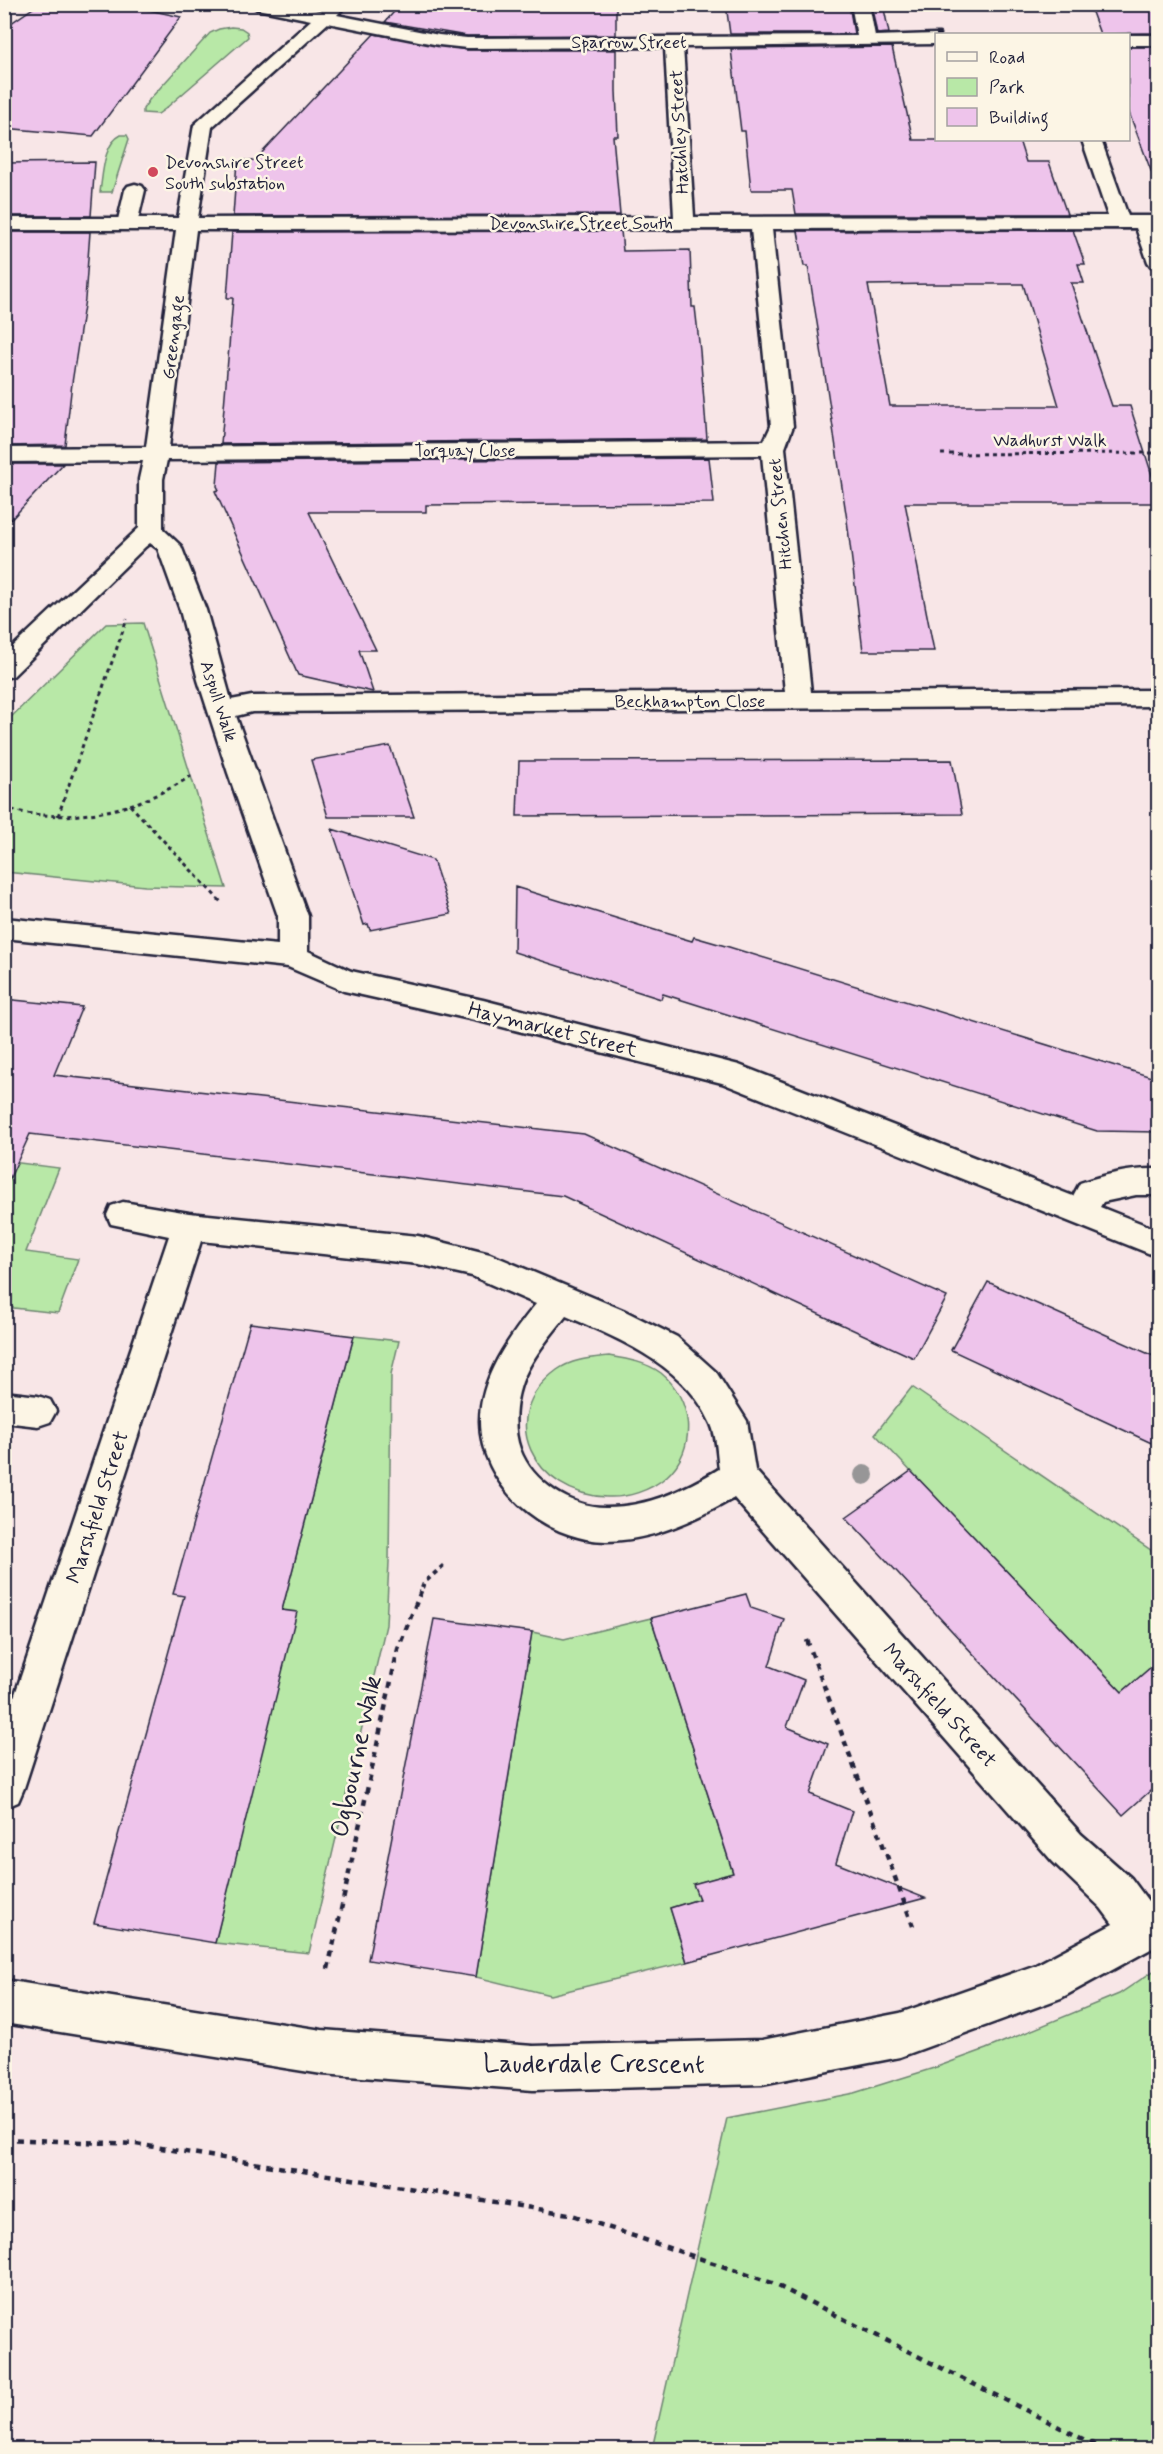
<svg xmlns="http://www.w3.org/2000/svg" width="1163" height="2454" font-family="Mynerve,sans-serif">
	<rect width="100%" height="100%" fill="#f8e6e7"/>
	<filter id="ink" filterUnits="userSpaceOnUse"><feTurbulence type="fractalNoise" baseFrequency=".0167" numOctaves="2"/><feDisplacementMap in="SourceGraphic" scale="12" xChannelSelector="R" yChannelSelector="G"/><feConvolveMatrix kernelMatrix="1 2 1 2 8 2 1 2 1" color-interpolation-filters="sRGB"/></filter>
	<g filter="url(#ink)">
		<path fill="#b8e8a7" stroke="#6d8571" stroke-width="1.5" d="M 231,27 L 241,28 L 247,32 L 248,37 L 165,109 L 158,114 L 143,113 L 143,109 L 149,100 L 210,33 L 219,29 Z
			M 121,135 L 127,135 L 129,139 L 112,192 L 100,192 C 103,174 103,144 121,135 Z
			M 143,623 L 226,888 L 145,886 L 5,872 L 5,723 L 106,624 Z
			M 4,1161 L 59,1168 L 26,1252 L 78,1259 L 58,1313 L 5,1307 Z
			M 354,1336 L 399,1341 L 391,1374 L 389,1562 L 386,1625 L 309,1953 L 215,1943 L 266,1732 L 282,1610 Z
			M 609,1356 C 627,1359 646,1362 661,1373 C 693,1399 698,1449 666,1477 C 650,1491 627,1498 607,1497 C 535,1495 493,1417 557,1370 C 572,1359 591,1358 609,1356 Z
			M 912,1387 L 1158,1555 L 1158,1729 L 1139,1709 L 1137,1680 L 1122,1692 L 875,1434 Z
			M 651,1618 L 733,1873 L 694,1884 L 699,1899 L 670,1908 L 687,1962 L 550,1995 L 476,1977 L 532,1632 L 564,1639 Z
			M 1158,1968 L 1158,2449 L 652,2449 L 727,2118 L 854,2093 L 934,2068 L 986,2049 L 1119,1994 Z"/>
		<path fill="#eec4eb" stroke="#22223b" stroke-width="1.5" fill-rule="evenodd" d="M 39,4 L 122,4 L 181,17 L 93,136 L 4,128 L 4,28 Z
			M 401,4 L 616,4 L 616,35 L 467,36 L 385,22 Z
			M 726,4 L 849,4 L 854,34 L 730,34 Z
			M 871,4 L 883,4 L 889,33 L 877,34 Z
			M 1089,4 L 1158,4 L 1158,33 L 1100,34 Z
			M 374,34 L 467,50 L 616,50 L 616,91 L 618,136 L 613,136 L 620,215 L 233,216 L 237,161 L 255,160 Z
			M 892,47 L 913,140 L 1019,140 L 1026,162 L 1049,162 L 1067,214 L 796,214 L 792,190 L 751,190 L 745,131 L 741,131 L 731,49 Z
			M 1128,47 L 1158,47 L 1158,175 L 1153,176 L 1128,110 Z
			M 95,162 L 91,216 L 4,216 L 4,163 Z
			M 1073,230 L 1085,264 L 1078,264 L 1084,283 L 1071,283 L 1112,406 L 1130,406 L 1158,494 L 1158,503 L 905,503 L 934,651 L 863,651 L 847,520 L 818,329 L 808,266 L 804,266 L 798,231 ZM 933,284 L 1023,284 L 1059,406 L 890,406 L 868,285 Z
			M 621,231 L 623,251 L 690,250 L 692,307 L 695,307 L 700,351 L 707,439 L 221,444 L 233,298 L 227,298 L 232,232 Z
			M 4,232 L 90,232 L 85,299 L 72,383 L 65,445 L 4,446 L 4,350 L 9,317 L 4,317 Z
			M 709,458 L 714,503 L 426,505 L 426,512 L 309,512 L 376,650 L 359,650 L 373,692 L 298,675 L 215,491 L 219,490 L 217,486 L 219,462 Z
			M 4,464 L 63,464 L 4,527 Z
			M 390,746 L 414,817 L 328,817 L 311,760 Z
			M 952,760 L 962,814 L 517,816 L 519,761 Z
			M 332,829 L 433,860 L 451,914 L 370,930 L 368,924 L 364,925 Z
			M 515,887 L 658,931 L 692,941 L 694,937 L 729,947 L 1158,1079 L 1158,1132 L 1097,1131 L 663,994 L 661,999 L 514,952 Z
			M 4,999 L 82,1007 L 54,1075 L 584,1134 L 947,1297 L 914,1358 L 563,1196 L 30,1134 L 4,1191 Z
			M 988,1282 L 1158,1358 L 1158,1446 L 951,1350 Z
			M 250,1323 L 354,1336 L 282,1610 L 297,1612 L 215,1943 L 94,1923 L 184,1596 L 173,1594 Z
			M 911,1471 L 1122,1692 L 1158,1661 L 1158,1784 L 1123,1815 L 846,1517 Z
			M 746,1594 L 751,1608 L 784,1619 L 769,1666 L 804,1680 L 787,1727 L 828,1744 L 810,1794 L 852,1811 L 836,1863 L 925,1898 L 687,1962 L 670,1908 L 699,1899 L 693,1884 L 733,1873 L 651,1618 Z
			M 434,1619 L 532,1632 L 476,1977 L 368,1960 Z"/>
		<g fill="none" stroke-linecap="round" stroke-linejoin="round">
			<g stroke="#22223b" stroke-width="5">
				<path id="lane" d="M 135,184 L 142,186 L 145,190 L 137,224 L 134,228 L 120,228 L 117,224 L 125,190 L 128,186 Z"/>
			</g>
			<g stroke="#22223b" stroke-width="5">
				<path id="street" d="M 4,4 L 15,4 L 4,11 Z
					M 249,4 L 286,4 L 320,11 L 328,4 L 347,4 L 337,15 L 439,35 L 467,38 L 857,36 L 851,4 L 869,4 L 875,36 L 936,34 L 939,34 L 936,34 L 936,44 L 683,47 L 694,217 L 1108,216 L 1082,140 L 1101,140 L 1128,216 L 1158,216 L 1158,228 L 1156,228 L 1158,234 L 1158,268 L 1151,266 L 1148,262 L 1136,228 L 772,229 L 793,426 L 785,448 L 811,692 L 1158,690 L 1158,706 L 252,712 L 236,716 L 308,916 L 308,951 L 351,971 L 483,1000 L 739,1065 L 1073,1196 L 1080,1183 C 1106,1174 1132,1168 1158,1169 L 1158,1195 L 1136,1195 L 1103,1202 L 1100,1207 L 1158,1230 L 1158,1257 L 722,1083 L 483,1022 L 344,991 L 288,967 L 4,938 L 4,918 L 278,945 L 278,916 L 228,773 L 198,680 L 180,610 L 158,549 L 150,543 L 145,547 L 13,676 L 4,678 L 4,655 L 139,528 L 139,479 L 143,461 L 4,462 L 4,448 L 146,447 L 176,230 L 4,230 L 4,218 L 178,218 L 194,125 L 311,20 L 257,9 ZM 328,23 L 439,45 L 467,48 L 665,47 L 674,217 L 198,218 L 212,127 ZM 751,229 L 771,426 L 764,441 L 169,447 L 196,230 ZM 762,455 L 785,692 L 252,696 L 231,700 L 206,610 L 181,546 L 163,529 L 163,479 L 167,460 Z
					M 1128,35 L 1158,35 L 1158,45 L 1128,45 Z
					M 123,1202 L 189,1213 L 418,1236 L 490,1254 L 623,1310 L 677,1337 L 716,1372 L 747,1421 L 755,1470 L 1081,1834 L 1131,1878 L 1148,1901 L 1158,1897 L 1158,1945 L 1061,1998 L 900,2057 L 762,2084 L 533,2090 L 322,2074 L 4,2023 L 4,1980 L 322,2030 L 533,2046 L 762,2040 L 900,2013 L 1036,1965 L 1113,1924 L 1101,1908 L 1053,1862 L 734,1498 C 696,1520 651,1541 606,1541 C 543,1540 480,1485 480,1421 C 480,1377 510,1336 536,1304 L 472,1276 L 418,1264 L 201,1241 L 24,1788 L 18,1802 L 4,1808 L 4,1727 L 169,1236 L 111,1224 L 107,1215 L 111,1206 ZM 566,1316 C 620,1339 686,1366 711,1424 C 717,1437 717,1456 719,1469 C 684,1490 648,1507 607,1507 C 572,1508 532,1482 520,1449 C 512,1427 515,1398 524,1377 C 534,1355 551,1335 566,1316 Z
					M 4,1392 L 38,1396 L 50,1400 L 56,1411 L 50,1422 L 38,1426 L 4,1422 Z"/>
			</g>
			<path stroke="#22223b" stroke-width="3" stroke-dasharray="4 4" stroke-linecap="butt" d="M 941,454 L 1158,453
				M 130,805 L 221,902
				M 4,808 C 69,826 135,812 191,776
				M 58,816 L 127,619"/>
			<path stroke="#22223b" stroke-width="4" stroke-dasharray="4.5 4.5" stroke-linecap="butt" d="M 422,1588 L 424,1583 L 445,1564"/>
			<path stroke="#22223b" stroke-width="4.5" stroke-dasharray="6 6" stroke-linecap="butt" d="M 807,1640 L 913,1926
				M 328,1969 L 398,1649 L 423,1586
				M 4,2139 L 136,2144 L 569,2214 L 772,2283 L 1105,2450"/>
			<use href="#lane" fill="#fcf5e5" fill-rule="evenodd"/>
			<use href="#street" fill="#fcf5e5" fill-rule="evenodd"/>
		</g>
		<circle fill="#979697" cx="864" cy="1475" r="10"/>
	</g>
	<circle fill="#d1495b" stroke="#fcf5e5" stroke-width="2" cx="153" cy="172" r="6"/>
	<g text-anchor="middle" stroke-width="5" stroke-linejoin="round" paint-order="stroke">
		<g font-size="18" fill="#22223b" stroke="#fcf5e5">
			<text x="629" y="48">Sparrow Street</text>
			<text transform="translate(679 132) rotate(-93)" y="6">Hatchley Street</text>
			<text x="581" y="229">Devonshire Street South</text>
			<text transform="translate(173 337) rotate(-83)" y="6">Greengage</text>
			<text x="1050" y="446">Wadhurst Walk</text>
			<text x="465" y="456">Torquay Close</text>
			<text transform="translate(780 514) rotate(-96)" y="6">Hitchen Street</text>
			<text transform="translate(219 701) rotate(72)" y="6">Aspull Walk</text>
			<text x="690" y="707">Beckhampton Close</text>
		</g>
		<g font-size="18" fill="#22223b" stroke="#fcf5e5" text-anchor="start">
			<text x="165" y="168">Devonshire Street<tspan x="165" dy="21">South substation</tspan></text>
		</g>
		<g font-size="21" fill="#22223b" stroke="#fcf5e5">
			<text transform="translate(553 1029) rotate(14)" y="7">Haymarket Street</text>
			<text transform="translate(97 1507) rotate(-72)" y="7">Marshfield Street</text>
			<text transform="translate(940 1705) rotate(48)" y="7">Marshfield Street</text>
		</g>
		<g font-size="26" fill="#22223b" stroke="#fcf5e5">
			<text transform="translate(355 1756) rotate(-78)" y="9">Ogbourne Walk</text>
			<text x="594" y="2072">Lauderdale Crescent</text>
		</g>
	</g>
	<rect width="1163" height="2454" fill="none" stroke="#fcf5e5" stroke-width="24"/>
	<rect x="12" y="12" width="1139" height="2430" fill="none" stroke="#22223b" stroke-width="2" filter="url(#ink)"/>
	<rect x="935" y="33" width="195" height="108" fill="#fcf5e5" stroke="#a5a1a1" stroke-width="1.5"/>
	<rect x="947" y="52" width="30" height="9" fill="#fcf5e5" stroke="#a5a1a1" stroke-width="1.5"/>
	<text x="989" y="63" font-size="18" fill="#22223b">Road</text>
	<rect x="947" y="78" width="30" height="18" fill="#b8e8a7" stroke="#a5a1a1" stroke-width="1.5"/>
	<text x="989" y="93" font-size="18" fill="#22223b">Park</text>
	<rect x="947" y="108" width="30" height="18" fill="#eec4eb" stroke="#a5a1a1" stroke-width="1.5"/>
	<text x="989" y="123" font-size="18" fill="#22223b">Building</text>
</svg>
